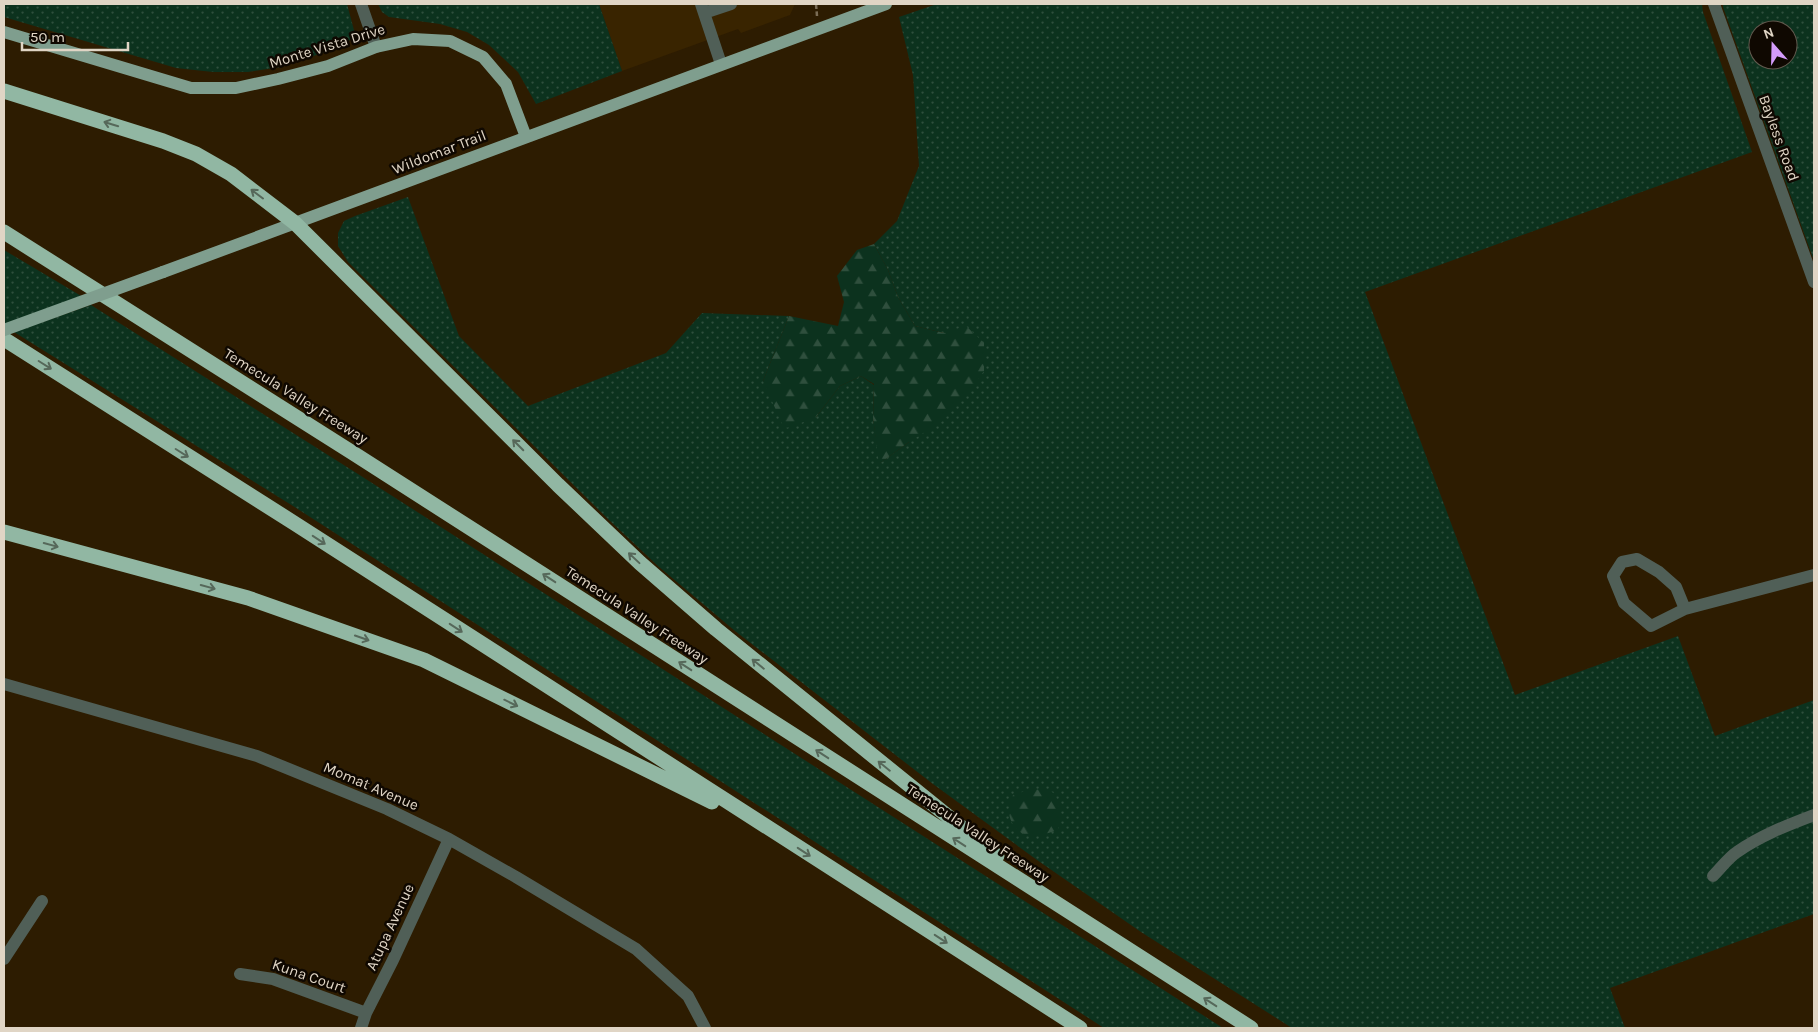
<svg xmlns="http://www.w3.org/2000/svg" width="1818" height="1032" font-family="Karla,sans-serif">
	<defs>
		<pattern id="grass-dots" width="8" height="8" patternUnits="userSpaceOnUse" patternTransform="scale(1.25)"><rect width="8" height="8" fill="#0c321e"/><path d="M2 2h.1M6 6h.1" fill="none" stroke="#2f4f3d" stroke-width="1.8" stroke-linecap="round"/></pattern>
		<pattern id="forest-firs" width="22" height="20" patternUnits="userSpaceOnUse" patternTransform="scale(1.25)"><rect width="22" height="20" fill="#0c321e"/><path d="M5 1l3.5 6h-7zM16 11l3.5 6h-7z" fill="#2f4f3d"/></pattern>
	</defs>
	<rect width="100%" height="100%" fill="#2d1c01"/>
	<path fill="#392400" d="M 599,4 L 795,4 L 790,15 L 741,33 L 738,29 L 622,71 Z"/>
	<path fill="url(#grass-dots)" fill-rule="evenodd" d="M 4,4 L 347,4 L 355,34 L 349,41 L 340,47 L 281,67 L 248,72 L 213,72 L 176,68 L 4,17 Z
		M 378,4 L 599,4 L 622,71 L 536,104 L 518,72 L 489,45 L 467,32 L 440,24 L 389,17 L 382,12 Z
		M 937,4 L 1702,4 L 1703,12 L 1752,152 L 1365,292 L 1515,695 L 1678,636 L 1715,736 L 1814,700 L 1814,914 L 1610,988 L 1625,1028 L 1292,1028 L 1141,932 L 1037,860 L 933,784 L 735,631 L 658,566 L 609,520 L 348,262 L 338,246 L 338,233 L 344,221 L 355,216 L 408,197 L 459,336 L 528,406 L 666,353 L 702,313 L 789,316 L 763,381 L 816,417 L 840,386 L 861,376 L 874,385 L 873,418 L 880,463 L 909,442 L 944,333 L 915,326 L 898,297 L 888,270 L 874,244 L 897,221 L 919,166 L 913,75 L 899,17 Z
		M 1723,4 L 1814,4 L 1814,261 L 1723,7 ZM 1758,30 L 1788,30 L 1788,60 L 1758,60 Z
		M 4,250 L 83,297 L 4,324 Z
		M 91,305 L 358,474 L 1223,1028 L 1104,1028 L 293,506 L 14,332 Z"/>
	<path fill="url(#forest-firs)" d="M 874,244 L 888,270 L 898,297 L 915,326 L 944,333 L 966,326 L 984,343 L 984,371 L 966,396 L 941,422 L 909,442 L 879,464 L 873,418 L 874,384 L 861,376 L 840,386 L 816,417 L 791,427 L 784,428 L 763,381 L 789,316 L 838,326 L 844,302 L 837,276 L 857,250 Z
		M 1047,789 L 1055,794 C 1060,807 1062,817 1058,830 C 1042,835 1025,841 1014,826 C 1011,822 1009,816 1009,811 C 1009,806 1012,800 1013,795 L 1028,790 Z"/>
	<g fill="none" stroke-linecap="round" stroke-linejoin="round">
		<path stroke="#7b6d56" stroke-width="2.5" stroke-dasharray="5 2.5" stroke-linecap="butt" d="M 816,4 L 817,16"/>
		<path stroke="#505f57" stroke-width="12" d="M 361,4 L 376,47
			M 701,4 L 721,64
			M 1714,4 L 1814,282
			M 704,13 L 731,4
			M 1685,609 L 1676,587 L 1659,572 L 1637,559 L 1622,562 L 1613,576 L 1624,603 L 1651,626 L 1685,609 L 1814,575
			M 4,684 L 257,756 L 387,809 L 449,839 L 516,877 L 636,949 L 688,996 L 705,1028
			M 1713,876 C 1721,868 1728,858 1737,852 C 1761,835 1788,825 1814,815
			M 4,959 L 42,901
			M 240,974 L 273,979 L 366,1013
			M 361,1028 L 366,1013 L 393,960 L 449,839"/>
		<path stroke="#7f9e8e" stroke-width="12" d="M 4,32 L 191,88 L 236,88 L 278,79 L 328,66 L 376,47 L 413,39 L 450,41 L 483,57 L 506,84 L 526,137
			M 163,272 L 886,4"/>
		<path stroke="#91b7a3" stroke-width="15" d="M 4,91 L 163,141 L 196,154 L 231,174 L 295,223 L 558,485 L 640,563 L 716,629 L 997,856
			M 4,232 L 353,453 L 1251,1028
			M 4,339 L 294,523 L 1080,1028
			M 4,532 L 248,598 L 424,660 L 712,802"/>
		<path stroke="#7f9e8e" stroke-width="12" d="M 4,330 L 163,272"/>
	</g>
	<defs><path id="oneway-shaft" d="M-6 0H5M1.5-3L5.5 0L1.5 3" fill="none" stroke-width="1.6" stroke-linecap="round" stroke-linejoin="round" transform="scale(1.25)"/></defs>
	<g stroke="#56685a">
		<use href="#oneway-shaft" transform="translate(111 124) rotate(-163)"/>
		<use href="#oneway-shaft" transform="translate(257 194) rotate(-143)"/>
		<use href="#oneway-shaft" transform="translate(45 365) rotate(32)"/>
		<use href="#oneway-shaft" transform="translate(518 445) rotate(-135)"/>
		<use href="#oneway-shaft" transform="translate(182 453) rotate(32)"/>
		<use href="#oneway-shaft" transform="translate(319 540) rotate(33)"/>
		<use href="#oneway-shaft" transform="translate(51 545) rotate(15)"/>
		<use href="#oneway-shaft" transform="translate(634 558) rotate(-137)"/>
		<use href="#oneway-shaft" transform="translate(549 578) rotate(-147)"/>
		<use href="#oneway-shaft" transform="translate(208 587) rotate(15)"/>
		<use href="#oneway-shaft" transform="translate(456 628) rotate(33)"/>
		<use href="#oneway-shaft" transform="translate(362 638) rotate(19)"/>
		<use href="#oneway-shaft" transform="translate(758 664) rotate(-141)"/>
		<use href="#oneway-shaft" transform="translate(685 666) rotate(-147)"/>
		<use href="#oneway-shaft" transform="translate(511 703) rotate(26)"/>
		<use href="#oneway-shaft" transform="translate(822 754) rotate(-147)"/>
		<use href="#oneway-shaft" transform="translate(884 766) rotate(-141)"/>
		<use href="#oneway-shaft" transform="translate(959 842) rotate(-147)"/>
		<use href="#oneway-shaft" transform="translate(804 852) rotate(33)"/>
		<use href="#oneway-shaft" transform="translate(941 939) rotate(33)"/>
		<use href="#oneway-shaft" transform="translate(1210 1002) rotate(-147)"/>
	</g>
	<g text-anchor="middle" stroke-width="5" stroke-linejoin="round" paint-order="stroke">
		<g font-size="15" fill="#e0d5c5" stroke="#0f0801">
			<text transform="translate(327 46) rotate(-17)" y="5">Monte Vista Drive</text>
			<text transform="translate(1779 138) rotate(70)" y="5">Bayless Road</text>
			<text transform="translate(439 152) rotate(-21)" y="5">Wildomar Trail</text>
			<text transform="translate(296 396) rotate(32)" y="5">Temecula Valley Freeway</text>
			<text transform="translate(637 615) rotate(33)" y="5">Temecula Valley Freeway</text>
			<text transform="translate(371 786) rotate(23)" y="5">Momat Avenue</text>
			<text transform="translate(978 833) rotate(33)" y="5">Temecula Valley Freeway</text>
			<text transform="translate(390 927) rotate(-65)" y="5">Atupa Avenue</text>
			<text transform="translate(309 976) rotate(19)" y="5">Kuna Court</text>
		</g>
	</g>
	<rect width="1818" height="1032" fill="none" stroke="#e0d5c5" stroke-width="10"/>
	<g transform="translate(1773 45) rotate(340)"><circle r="24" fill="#0f0801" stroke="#635a4f"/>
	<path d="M0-4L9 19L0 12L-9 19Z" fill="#d49cfb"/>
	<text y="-8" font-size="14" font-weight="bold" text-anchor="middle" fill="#e0d5c5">N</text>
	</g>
	<path d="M22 42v8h106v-8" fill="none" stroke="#e0d5c5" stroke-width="2.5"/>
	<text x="30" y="42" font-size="15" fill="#e0d5c5" stroke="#0f0801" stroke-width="4" paint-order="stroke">50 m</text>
</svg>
